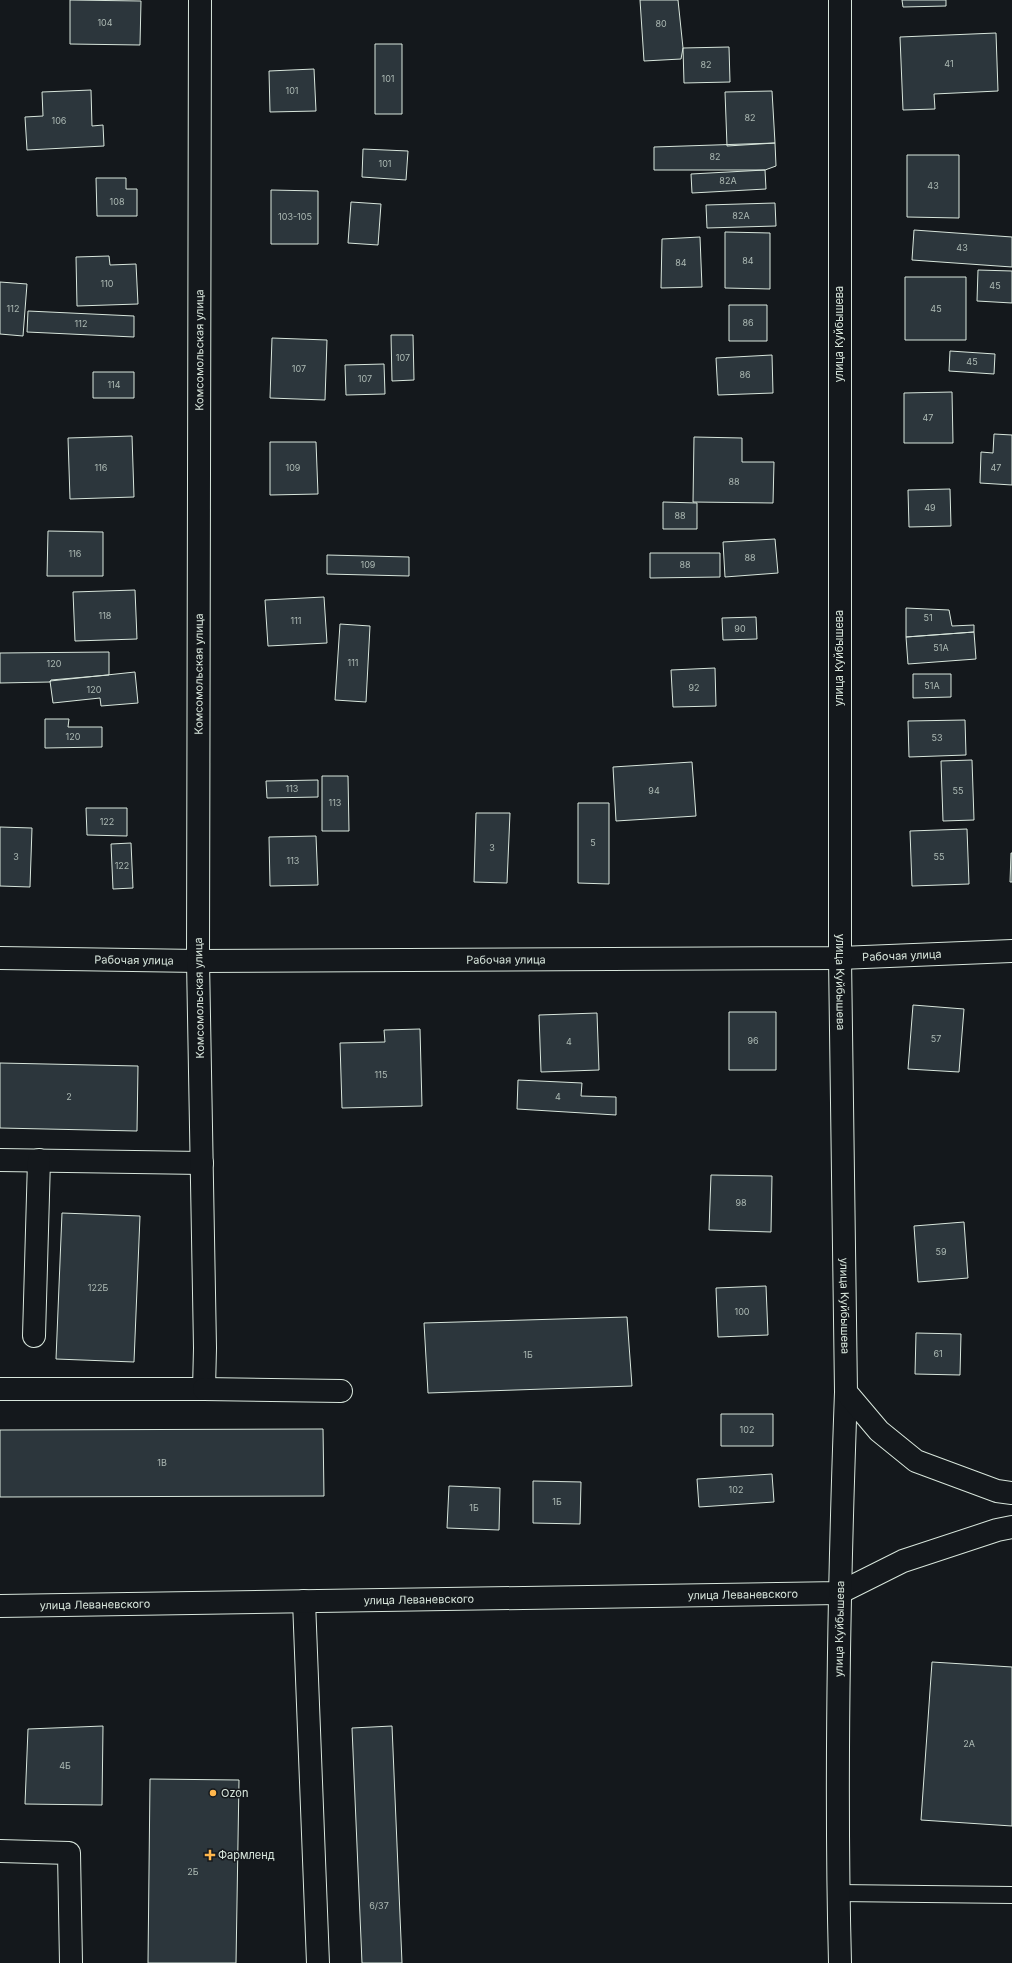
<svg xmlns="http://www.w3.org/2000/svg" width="1012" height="1963" font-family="Inter,sans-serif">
	<rect width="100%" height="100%" fill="#14181c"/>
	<path fill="#2c363c" stroke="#d8e6dc" d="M 70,0 L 141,1 L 140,45 L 70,44 Z
		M 640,0 L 678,0 L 683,48 L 681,59 L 644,61 Z
		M 902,0 L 946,0 L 946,6 L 903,7 Z
		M 996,33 L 998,91 L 934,94 L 935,109 L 903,110 L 900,37 Z
		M 375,44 L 402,44 L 402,114 L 375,114 Z
		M 729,47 L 730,82 L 684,83 L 683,48 Z
		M 314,69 L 316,111 L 270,112 L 269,71 Z
		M 91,90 L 92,126 L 103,125 L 104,146 L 27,150 L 25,117 L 43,116 L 42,92 Z
		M 772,91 L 775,143 L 727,146 L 725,92 Z
		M 775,143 L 776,166 L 765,170 L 654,170 L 654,147 Z
		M 363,149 L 408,151 L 406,180 L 362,177 Z
		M 907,155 L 959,155 L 959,218 L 907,217 Z
		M 765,170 L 766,189 L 692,193 L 691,174 Z
		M 96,178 L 126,178 L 126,189 L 137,189 L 137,216 L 97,216 Z
		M 271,190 L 318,191 L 318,244 L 271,244 Z
		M 351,202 L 381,204 L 378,245 L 348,243 Z
		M 775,203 L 776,226 L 707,228 L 706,205 Z
		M 914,230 L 1012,237 L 1012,267 L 912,260 Z
		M 725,232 L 770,233 L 770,289 L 725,288 Z
		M 700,237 L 702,287 L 661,288 L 662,239 Z
		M 109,256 L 110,265 L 136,264 L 138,304 L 77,306 L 76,257 Z
		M 978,270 L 1012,271 L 1012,303 L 977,301 Z
		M 905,277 L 966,277 L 966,340 L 905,340 Z
		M 0,282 L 27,284 L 23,336 L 0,334 Z
		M 729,305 L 767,305 L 767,341 L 729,341 Z
		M 28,311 L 134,316 L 134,337 L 27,332 Z
		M 391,335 L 413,335 L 414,380 L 392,381 Z
		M 272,338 L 327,340 L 325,400 L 270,398 Z
		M 950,351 L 995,354 L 994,374 L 949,371 Z
		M 772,355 L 773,393 L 718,395 L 716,358 Z
		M 384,364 L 385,394 L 346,395 L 345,365 Z
		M 93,372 L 134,372 L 134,398 L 93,398 Z
		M 952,392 L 953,443 L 904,443 L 904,393 Z
		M 994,434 L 1012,435 L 1012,485 L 980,483 L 981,452 L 993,453 Z
		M 132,436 L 134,497 L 70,499 L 68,438 Z
		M 694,437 L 742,438 L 742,462 L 774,462 L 773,503 L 693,502 Z
		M 270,442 L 316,442 L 318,494 L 270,495 Z
		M 950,489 L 951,526 L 909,527 L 908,490 Z
		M 663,502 L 697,503 L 697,529 L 663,529 Z
		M 48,531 L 103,532 L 103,576 L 47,576 Z
		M 775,539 L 778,573 L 725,577 L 723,542 Z
		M 650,553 L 720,553 L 720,577 L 650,578 Z
		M 327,555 L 409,557 L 409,576 L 327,574 Z
		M 135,590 L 137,639 L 75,641 L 73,592 Z
		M 324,597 L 327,643 L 268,646 L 265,600 Z
		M 906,608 L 949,610 L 952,626 L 974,625 L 974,632 L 906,637 Z
		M 756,617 L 757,639 L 723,640 L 722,618 Z
		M 340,624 L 370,626 L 366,702 L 335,700 Z
		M 974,632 L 976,659 L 908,664 L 906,637 Z
		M 109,652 L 109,675 L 51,680 L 50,682 L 0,683 L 0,653 Z
		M 715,668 L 716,706 L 673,707 L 671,670 Z
		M 135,672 L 138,703 L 101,706 L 100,698 L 53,703 L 50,681 Z
		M 913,674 L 951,674 L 951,697 L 913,698 Z
		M 45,719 L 69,719 L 68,727 L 102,727 L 102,747 L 45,748 Z
		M 965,720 L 966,755 L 909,757 L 908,721 Z
		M 972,760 L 974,820 L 943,821 L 941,761 Z
		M 692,762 L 696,816 L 616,821 L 613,767 Z
		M 322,776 L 348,776 L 349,831 L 322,831 Z
		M 318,780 L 318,797 L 267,798 L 266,781 Z
		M 578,803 L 609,803 L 609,884 L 578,883 Z
		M 86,808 L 127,808 L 127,836 L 87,835 Z
		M 476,813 L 510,813 L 507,883 L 474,882 Z
		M 0,827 L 32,828 L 30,887 L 0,886 Z
		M 967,829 L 969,884 L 912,886 L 910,831 Z
		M 316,836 L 318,885 L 270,886 L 269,837 Z
		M 131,843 L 133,888 L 113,889 L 111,844 Z
		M 1011,853 L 1012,853 L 1012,882 L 1010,882 Z
		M 913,1005 L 964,1009 L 959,1072 L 908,1069 Z
		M 729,1012 L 776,1012 L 776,1070 L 729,1070 Z
		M 597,1013 L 599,1070 L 541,1072 L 539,1015 Z
		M 420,1029 L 422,1106 L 342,1108 L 340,1043 L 385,1042 L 384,1030 Z
		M 0,1063 L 138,1066 L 137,1131 L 0,1128 Z
		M 518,1080 L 582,1083 L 581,1096 L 616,1097 L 616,1115 L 517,1109 Z
		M 711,1175 L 772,1176 L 771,1232 L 709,1230 Z
		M 62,1213 L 140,1216 L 134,1362 L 56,1359 Z
		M 964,1222 L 968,1278 L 918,1282 L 914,1226 Z
		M 766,1286 L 768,1335 L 718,1337 L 716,1288 Z
		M 627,1317 L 632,1386 L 428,1393 L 424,1323 Z
		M 916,1333 L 961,1334 L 960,1375 L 915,1374 Z
		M 721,1414 L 773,1414 L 773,1446 L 721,1446 Z
		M 323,1429 L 324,1496 L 0,1497 L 0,1430 Z
		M 772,1474 L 774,1502 L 699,1507 L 697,1479 Z
		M 533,1481 L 581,1482 L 580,1524 L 533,1523 Z
		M 449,1486 L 500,1488 L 499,1530 L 447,1528 Z
		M 932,1662 L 1012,1667 L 1012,1826 L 921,1820 Z
		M 103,1726 L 102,1805 L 25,1804 L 28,1729 Z
		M 392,1726 L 402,1963 L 362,1963 L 352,1728 Z
		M 150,1779 L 239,1780 L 236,1963 L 148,1963 Z"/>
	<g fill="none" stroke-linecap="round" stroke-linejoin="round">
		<g stroke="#d8e6dc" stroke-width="18">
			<path id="lane" d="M 838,1893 L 1012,1895"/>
		</g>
		<g stroke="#d8e6dc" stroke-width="24">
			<g id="street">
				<path id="s1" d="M 0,958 L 198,961 L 840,958 L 1012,951"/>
				<path d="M 0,1160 L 202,1163"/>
				<path d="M 34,1336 L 39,1160"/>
				<path id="s2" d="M 0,1389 L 204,1389 L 205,1348 L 198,961 L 200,0"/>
				<path d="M 204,1389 L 341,1391"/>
				<path d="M 304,1601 L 318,1963"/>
				<path id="s3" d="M 0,1606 L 839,1593 L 903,1561 L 997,1530 L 1012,1527"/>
				<path d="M 0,1851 L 69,1853 L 71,1963"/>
				<path id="s4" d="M 840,1963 C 835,1773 839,1582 846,1392"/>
			</g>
		</g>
		<g stroke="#d8e6dc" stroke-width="24">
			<g id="primary">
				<path id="s5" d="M 840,0 L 840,958 L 846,1392 L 879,1431 L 916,1461 L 997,1491 L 1012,1493"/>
			</g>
		</g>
		<use href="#lane" stroke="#14181c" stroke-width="16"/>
		<use href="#street" stroke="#14181c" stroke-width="22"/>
		<use href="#primary" stroke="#14181c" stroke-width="22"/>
	</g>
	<g fill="#ffb74d" stroke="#14181c" stroke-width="1.5">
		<circle cx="213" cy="1793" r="4"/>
		<path d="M208 1849h4v4h4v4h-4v4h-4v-4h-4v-4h4z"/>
	</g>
	<g text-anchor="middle" stroke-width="3" stroke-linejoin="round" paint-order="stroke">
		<g font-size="9" fill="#adbab4">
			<text x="105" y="26">104</text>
			<text x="661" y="27">80</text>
			<text x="949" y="67">41</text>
			<text x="706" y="68">82</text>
			<text x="388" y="82">101</text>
			<text x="292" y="94">101</text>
			<text x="750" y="121">82</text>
			<text x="59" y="124">106</text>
			<text x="715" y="160">82</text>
			<text x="385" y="167">101</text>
			<text x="728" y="184">82А</text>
			<text x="933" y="189">43</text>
			<text x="117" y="205">108</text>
			<text x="741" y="219">82А</text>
			<text x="295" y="220">103-105</text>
			<text x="962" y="251">43</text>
			<text x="748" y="264">84</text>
			<text x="681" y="266">84</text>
			<text x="107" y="287">110</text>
			<text x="995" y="289">45</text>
			<text x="13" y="312">112</text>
			<text x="936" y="312">45</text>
			<text x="748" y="326">86</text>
			<text x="81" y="327">112</text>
			<text x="403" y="361">107</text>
			<text x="972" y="365">45</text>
			<text x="299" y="372">107</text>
			<text x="745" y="378">86</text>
			<text x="365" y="382">107</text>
			<text x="114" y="388">114</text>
			<text x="928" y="421">47</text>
			<text x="101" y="471">116</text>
			<text x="293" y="471">109</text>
			<text x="996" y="471">47</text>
			<text x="734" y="485">88</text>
			<text x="930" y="511">49</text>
			<text x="680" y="519">88</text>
			<text x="75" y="557">116</text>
			<text x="750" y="561">88</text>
			<text x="368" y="568">109</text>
			<text x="685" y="568">88</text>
			<text x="105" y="619">118</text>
			<text x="928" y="621">51</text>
			<text x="296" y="624">111</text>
			<text x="740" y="632">90</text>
			<text x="941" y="651">51А</text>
			<text x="353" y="666">111</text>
			<text x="54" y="667">120</text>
			<text x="932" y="689">51А</text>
			<text x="694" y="691">92</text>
			<text x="94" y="693">120</text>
			<text x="73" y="740">120</text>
			<text x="937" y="741">53</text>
			<text x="292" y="792">113</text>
			<text x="654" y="794">94</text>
			<text x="958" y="794">55</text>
			<text x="335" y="806">113</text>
			<text x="107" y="825">122</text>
			<text x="593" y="846">5</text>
			<text x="492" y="851">3</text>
			<text x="16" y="860">3</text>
			<text x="939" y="860">55</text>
			<text x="293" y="864">113</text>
			<text x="122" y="869">122</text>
			<text x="936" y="1042">57</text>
			<text x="753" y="1044">96</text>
			<text x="569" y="1045">4</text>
			<text x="381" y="1078">115</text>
			<text x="69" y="1100">2</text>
			<text x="558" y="1100">4</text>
			<text x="741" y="1206">98</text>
			<text x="941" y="1255">59</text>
			<text x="98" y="1291">122Б</text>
			<text x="742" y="1315">100</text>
			<text x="938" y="1357">61</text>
			<text x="528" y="1358">1Б</text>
			<text x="747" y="1433">102</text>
			<text x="162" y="1466">1В</text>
			<text x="736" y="1493">102</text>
			<text x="557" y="1505">1Б</text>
			<text x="474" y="1511">1Б</text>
			<text x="969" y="1747">2А</text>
			<text x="65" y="1769">4Б</text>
			<text x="193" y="1875">2Б</text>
			<text x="379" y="1909">6/37</text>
		</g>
		<g font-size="11" fill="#d8e6dc" stroke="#14181c">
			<text transform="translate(839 334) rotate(-90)" y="4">улица Куйбышева</text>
			<text dy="4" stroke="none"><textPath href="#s2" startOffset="1243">Комсомольская улица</textPath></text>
			<text transform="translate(839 658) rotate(-90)" y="4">улица Куйбышева</text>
			<text dy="4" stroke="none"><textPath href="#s2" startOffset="919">Комсомольская улица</textPath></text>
			<text dy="4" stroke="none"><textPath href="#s1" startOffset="902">Рабочая улица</textPath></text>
			<text dy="4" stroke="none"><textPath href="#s1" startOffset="506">Рабочая улица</textPath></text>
			<text dy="4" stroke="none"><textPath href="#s1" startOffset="134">Рабочая улица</textPath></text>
			<text dy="4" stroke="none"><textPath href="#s5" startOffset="982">улица Куйбышева</textPath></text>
			<text transform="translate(199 998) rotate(-91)" y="4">Комсомольская улица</text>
			<text dy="4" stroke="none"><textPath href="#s5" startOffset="1306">улица Куйбышева</textPath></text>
			<text dy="4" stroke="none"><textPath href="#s3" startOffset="743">улица Леваневского</textPath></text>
			<text dy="4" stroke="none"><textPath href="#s3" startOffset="419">улица Леваневского</textPath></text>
			<text dy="4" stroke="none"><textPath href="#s3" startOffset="95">улица Леваневского</textPath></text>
			<text dy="4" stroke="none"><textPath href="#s4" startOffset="334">улица Куйбышева</textPath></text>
		</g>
		<g font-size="11" fill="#d8e6dc" stroke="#14181c" text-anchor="start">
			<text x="221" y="1797">Ozon</text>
			<text x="218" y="1859">Фармленд</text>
		</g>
	</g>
</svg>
